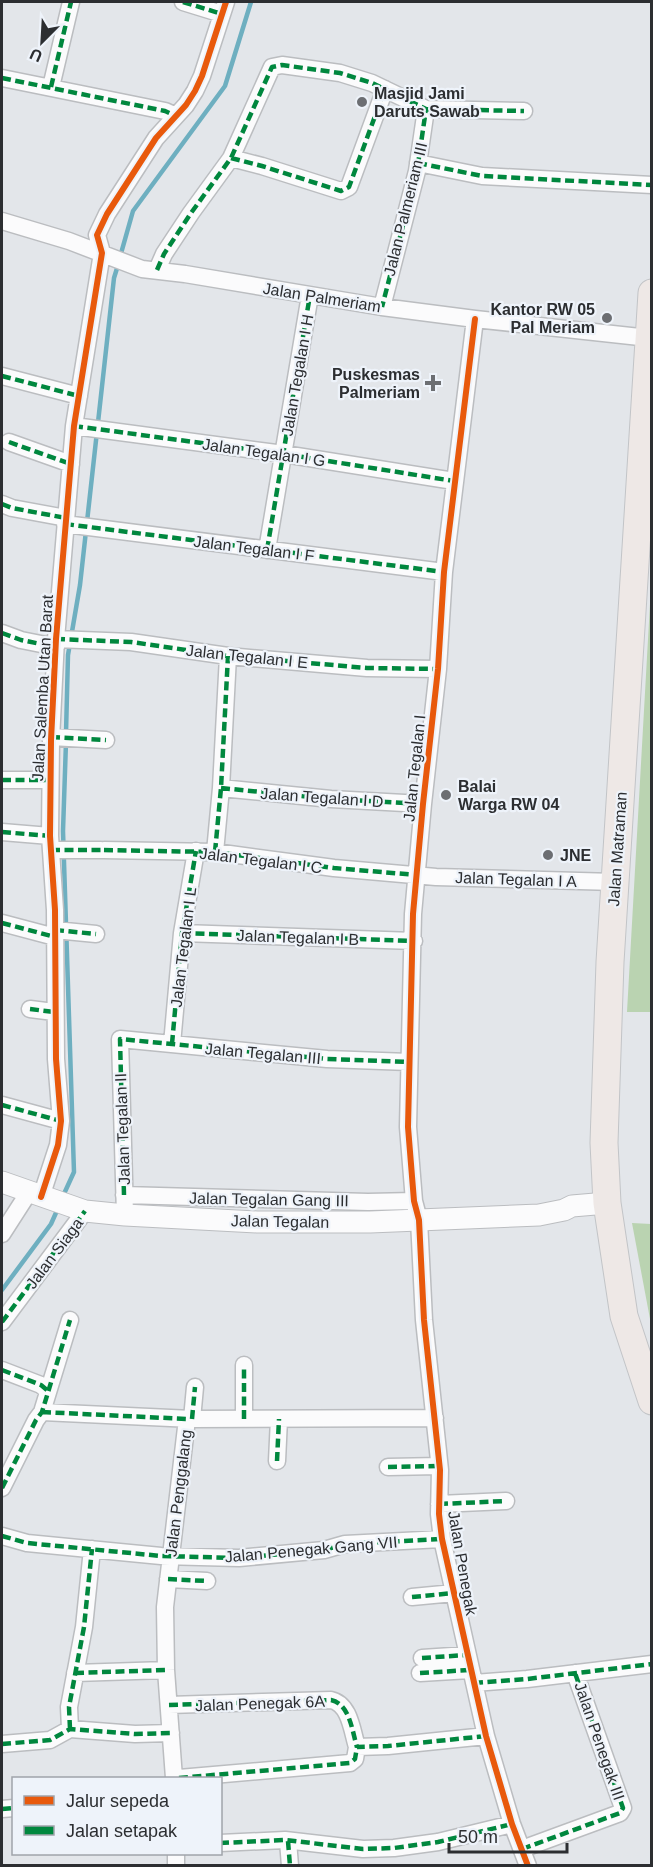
<svg xmlns="http://www.w3.org/2000/svg" width="653" height="1867" font-family="Arial,sans-serif">
	<rect width="100%" height="100%" fill="#e3e6ea"/>
	<path fill="#bad3b1" d="M 651,586 L 650,1012 L 627,1012 Z
		M 632,1223 L 651,1224 L 651,1324 L 650,1319 Z"/>
	<g fill="none" stroke-linecap="round" stroke-linejoin="round">
		<path stroke="#6eafc0" stroke-width="4.5" d="M 120,257 L 133,211 L 225,86 L 251,2
			M 66,733 L 68,655 L 80,585 L 114,278 L 118,265
			M 63,1196 L 74,1172 L 63,831 L 66,742
			M 2,1290 L 51,1224 L 59,1206"/>
		<g stroke="#bbbdc0" stroke-width="19">
			<path id="minor" d="M 183,2 L 222,14
				M 2,78 L 165,111 L 176,116
				M 51,87 L 71,2
				M 426,109 L 524,111
				M 231,158 L 262,166 L 341,191 L 349,187 L 385,89
				M 418,163 L 482,176 L 652,185
				M 2,221 L 69,241 L 142,269 L 185,274 L 382,307 L 475,319 L 649,338
				M 157,270 L 164,254 L 191,213 L 231,158 L 272,67 L 282,65 L 340,73 L 372,83 L 426,109 L 417,171 L 382,307
				M 475,319 L 444,572 L 438,669 L 423,804 L 413,914 L 408,1127 L 414,1201 L 419,1220 L 424,1320 L 440,1470 L 439,1514 L 442,1539 L 486,1736 L 512,1824 L 528,1866
				M 2,376 L 79,396
				M 74,426 L 284,454 L 454,481
				M 9,442 L 71,464
				M 2,504 L 12,508 L 66,518
				M 65,524 L 444,572
				M 267,550 L 310,295
				M 2,633 L 21,640 L 56,647
				M 56,639 L 131,642 L 228,656 L 367,668 L 438,669
				M 51,737 L 106,740
				M 2,780 L 50,780
				M 221,788 L 331,799 L 423,804
				M 2,832 L 50,836
				M 51,850 L 101,850
				M 104,850 L 215,852 L 334,868 L 436,877 L 615,882
				M 215,852 L 221,788 L 228,656
				M 2,923 L 55,937
				M 55,930 L 96,934
				M 182,933 L 414,941
				M 30,1009 L 54,1012
				M 172,1044 L 182,933 L 196,851
				M 2,1105 L 61,1121
				M 124,1195 L 368,1202 L 414,1201
				M 41,1197 L 58,1145 L 61,1121 L 56,1059 L 55,910 L 50,836 L 51,740 L 56,639 L 74,426 L 102,253 L 97,235 L 107,214 L 156,138 L 186,105 L 195,91 L 202,76 L 226,2
				M 125,1215 L 120,1039 L 327,1059 L 409,1062
				M 2,1234 L 29,1192
				M 2,1322 L 85,1211
				M 2,1370 L 41,1385 L 47,1390
				M 42,1412 L 192,1419 L 435,1418
				M 192,1419 L 195,1387
				M 244,1419 L 244,1365
				M 277,1461 L 279,1419
				M 388,1467 L 439,1466
				M 2,1488 L 36,1420 L 42,1412 L 70,1320
				M 439,1504 L 506,1501
				M 2,1536 L 27,1543 L 161,1556 L 239,1558 L 324,1550 L 345,1544 L 442,1539
				M 168,1579 L 207,1581
				M 412,1597 L 454,1593
				M 422,1658 L 467,1655
				M 75,1673 L 166,1670
				M 420,1673 L 470,1670
				M 474,1683 L 527,1679 L 652,1664
				M 169,1705 L 331,1700 C 350,1704 352,1731 357,1747
				M 70,1729 L 69,1707 L 84,1627 L 92,1549
				M 2,1744 L 50,1740 L 70,1729 L 135,1734 L 171,1733
				M 174,1778 L 166,1670 L 165,1607 L 187,1419
				M 179,1778 L 350,1763 L 355,1759 L 357,1747 L 388,1746 L 486,1736
				M 2,1809 L 14,1808
				M 288,1841 L 290,1866
				M 220,1843 L 285,1840 L 363,1849 L 394,1848 L 438,1842 L 512,1824
				M 522,1849 L 620,1813 L 623,1808 L 575,1673
				M 176,1854 L 176,1866"/>
		</g>
		<g stroke="#bbbdc0" stroke-width="23">
			<path id="tertiary" d="M 2,1182 L 85,1211 L 125,1215 L 257,1222 L 370,1222 L 539,1215 L 564,1210 L 572,1206 L 607,1203"/>
		</g>
		<g stroke="#c2c4c7" stroke-width="29">
			<path id="primary" d="M 652,293 L 610,962 L 604,1143 L 607,1203 L 624,1316 L 652,1401"/>
		</g>
		<use href="#minor" stroke="#fbfbfc" stroke-width="16"/>
		<use href="#tertiary" stroke="#fbfbfc" stroke-width="21"/>
		<use href="#primary" stroke="#eee8e6" stroke-width="27"/>
		<path stroke="#00873e" stroke-width="4.5" stroke-dasharray="9 4.5" stroke-linecap="butt" d="M 183,2 L 222,14
			M 2,78 L 165,111 L 176,116
			M 51,87 L 71,2
			M 426,109 L 524,111
			M 231,158 L 262,166 L 341,191 L 349,187 L 385,89
			M 418,163 L 482,176 L 652,185
			M 157,270 L 164,254 L 191,213 L 231,158 L 272,67 L 282,65 L 340,73 L 372,83 L 426,109 L 417,171 L 382,307
			M 2,376 L 79,396
			M 74,426 L 284,454 L 454,481
			M 9,442 L 71,464
			M 2,504 L 12,508 L 66,518
			M 65,524 L 444,572
			M 267,550 L 310,295
			M 2,633 L 21,640 L 56,647
			M 56,639 L 131,642 L 228,656 L 367,668 L 438,669
			M 51,737 L 106,740
			M 2,780 L 50,780
			M 221,788 L 331,799 L 423,804
			M 2,832 L 50,836
			M 51,850 L 101,850
			M 104,850 L 215,852 L 334,868 L 417,875
			M 215,852 L 221,788 L 228,656
			M 2,923 L 55,937
			M 55,930 L 96,934
			M 182,933 L 414,941
			M 30,1009 L 54,1012
			M 172,1044 L 182,933 L 196,851
			M 2,1105 L 61,1121
			M 124,1195 L 120,1039 L 327,1059 L 409,1062
			M 2,1322 L 85,1211
			M 2,1370 L 41,1385 L 47,1390
			M 42,1412 L 187,1419
			M 192,1419 L 195,1387
			M 244,1419 L 244,1365
			M 277,1461 L 279,1419
			M 388,1467 L 439,1466
			M 2,1488 L 36,1420 L 42,1412 L 70,1320
			M 439,1504 L 506,1501
			M 2,1536 L 27,1543 L 161,1556 L 239,1558 L 324,1550 L 345,1544 L 442,1539
			M 168,1579 L 207,1581
			M 412,1597 L 454,1593
			M 422,1658 L 467,1655
			M 75,1673 L 166,1670
			M 420,1673 L 470,1670
			M 474,1683 L 527,1679 L 652,1664
			M 169,1705 L 331,1700 C 350,1704 352,1731 357,1747
			M 70,1729 L 69,1707 L 84,1627 L 92,1549
			M 2,1744 L 50,1740 L 70,1729 L 135,1734 L 171,1733
			M 179,1778 L 350,1763 L 355,1759 L 357,1747 L 388,1746 L 486,1736
			M 2,1809 L 14,1808
			M 288,1841 L 290,1866
			M 220,1843 L 285,1840 L 363,1849 L 394,1848 L 438,1842 L 512,1824
			M 522,1849 L 620,1813 L 623,1808 L 575,1673"/>
		<g stroke="#eef3fa" stroke-width="10">
			<path id="cycleway" d="M 475,319 L 444,572 L 438,669 L 423,804 L 413,914 L 408,1127 L 414,1201 L 419,1220 L 424,1320 L 440,1470 L 439,1514 L 442,1539 L 486,1736 L 512,1824 L 528,1866
				M 41,1197 L 58,1145 L 61,1121 L 56,1059 L 55,910 L 50,836 L 51,740 L 56,639 L 74,426 L 102,253 L 97,235 L 107,214 L 156,138 L 186,105 L 195,91 L 202,76 L 226,2"/>
		</g>
		<use href="#cycleway" stroke="#e8590c" stroke-width="6"/>
	</g>
	<g fill="#6c6e72" stroke="#eef3fa" stroke-width="2">
		<circle cx="362" cy="102" r="6"/>
		<circle cx="607" cy="318" r="6"/>
		<path d="M430 374h6v6h6v6h-6v6h-6v-6h-6v-6h6z"/>
		<circle cx="446" cy="795" r="6"/>
		<circle cx="548" cy="855" r="6"/>
	</g>
	<g text-anchor="middle" stroke-width="4.5" stroke-linejoin="round" paint-order="stroke">
		<g font-size="16" font-weight="bold" fill="#2c2e31" stroke="#eef3fa" text-anchor="start">
			<text x="374" y="99">Masjid Jami<tspan x="374" dy="18">Daruts Sawab</tspan></text>
			<text x="595" y="315" text-anchor="end">Kantor RW 05<tspan x="595" dy="18">Pal Meriam</tspan></text>
			<text x="420" y="380" text-anchor="end">Puskesmas<tspan x="420" dy="18">Palmeriam</tspan></text>
			<text x="458" y="792">Balai<tspan x="458" dy="18">Warga RW 04</tspan></text>
			<text x="560" y="861">JNE</text>
		</g>
		<g font-size="16" fill="#2c2e31" stroke="#eef3fa">
			<text transform="translate(405 209) rotate(-76)" y="6">Jalan Palmeriam III</text>
			<text transform="translate(322 297) rotate(9)" y="6">Jalan Palmeriam</text>
			<text transform="translate(297 375) rotate(-80)" y="6">Jalan Tegalan I H</text>
			<text transform="translate(264 452) rotate(8)" y="6">Jalan Tegalan I G</text>
			<text transform="translate(254 548) rotate(7)" y="6">Jalan Tegalan I F</text>
			<text transform="translate(247 656) rotate(6)" y="6">Jalan Tegalan I E</text>
			<text transform="translate(42 688) rotate(-87)" y="6">Jalan Salemba Utan Barat</text>
			<text transform="translate(414 768) rotate(-84)" y="6">Jalan Tegalan I</text>
			<text transform="translate(322 797) rotate(4)" y="6">Jalan Tegalan I D</text>
			<text transform="translate(617 849) rotate(-86)" y="6">Jalan Matraman</text>
			<text transform="translate(261 860) rotate(7)" y="6">Jalan Tegalan I C</text>
			<text transform="translate(516 879) rotate(2)" y="6">Jalan Tegalan I A</text>
			<text transform="translate(298 937) rotate(2)" y="6">Jalan Tegalan I B</text>
			<text transform="translate(183 947) rotate(-83)" y="6">Jalan Tegalan I L</text>
			<text transform="translate(263 1053) rotate(5)" y="6">Jalan Tegalan III</text>
			<text transform="translate(122 1129) rotate(-92)" y="6">Jalan Tegalan II</text>
			<text transform="translate(269 1199) rotate(1)" y="6">Jalan Tegalan Gang III</text>
			<text transform="translate(280 1221) rotate(1)" y="6">Jalan Tegalan</text>
			<text transform="translate(54 1253) rotate(-53)" y="6">Jalan Siaga</text>
			<text transform="translate(178 1493) rotate(-83)" y="6">Jalan Penggalang</text>
			<text transform="translate(311 1549) rotate(-5)" y="6">Jalan Penegak Gang VII</text>
			<text transform="translate(463 1563) rotate(80)" y="6">Jalan Penegak</text>
			<text transform="translate(260 1703) rotate(-2)" y="6">Jalan Penegak 6A</text>
			<text transform="translate(600 1741) rotate(71)" y="6">Jalan Penegak III</text>
		</g>
	</g>
	<rect width="653" height="1867" fill="none" stroke="#2c2e31" stroke-width="6"/>
	<rect x="12" y="1777" width="210" height="78" fill="#eef3fa" stroke="#a0a4aa" stroke-width="1.5"/>
	<rect x="24" y="1796" width="30" height="9" fill="#e8590c" stroke="#a0a4aa" stroke-width="1.5"/>
	<text x="66" y="1807" font-size="18" fill="#2c2e31">Jalur sepeda</text>
	<rect x="24" y="1826" width="30" height="9" fill="#00873e" stroke="#a0a4aa" stroke-width="1.5"/>
	<text x="66" y="1837" font-size="18" fill="#2c2e31">Jalan setapak</text>
	<g transform="translate(42 42) rotate(204)" stroke="#eef3fa" stroke-width="4.5" paint-order="stroke">
	<path d="M0-4.5L10 22L0 15L-10 22Z" fill="#2c2e31"/>
	<text y="-9" font-size="16" font-weight="bold" text-anchor="middle" fill="#2c2e31">U</text>
	</g>
	<path d="M449 1843v9h118v-9" fill="none" stroke="#2c2e31" stroke-width="3"/>
	<text x="458" y="1843" font-size="18" fill="#2c2e31" stroke="#eef3fa" stroke-width="4.5" paint-order="stroke">50 m</text>
</svg>
